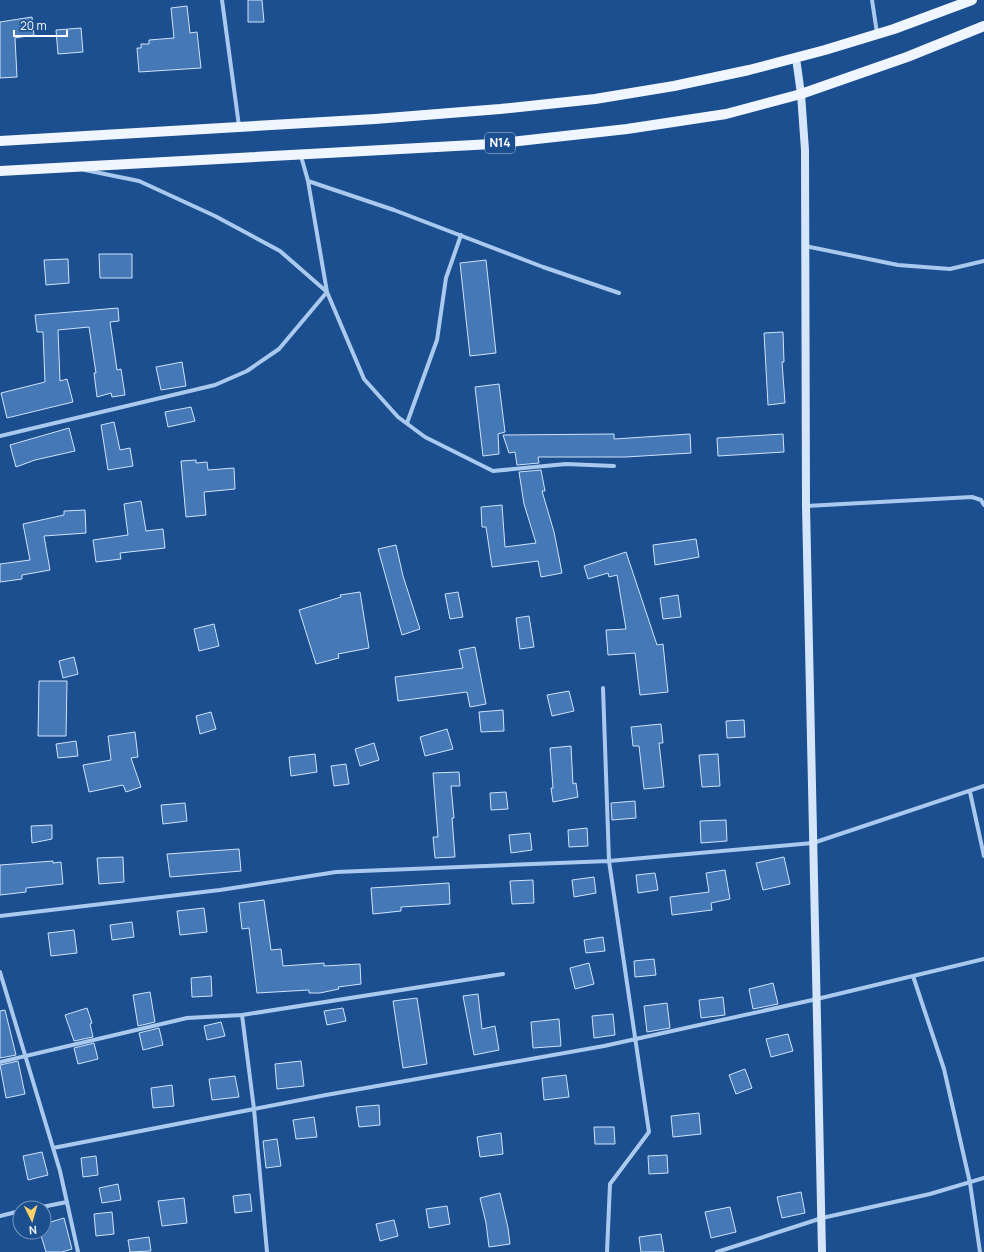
<svg xmlns="http://www.w3.org/2000/svg" width="984" height="1252" font-family="Manrope,sans-serif">
	<rect width="100%" height="100%" fill="#1b4f8f"/>
	<path fill="#4478b7" stroke="#cfe3fa" d="M 248,0 L 262,0 L 264,22 L 248,22 Z
		M 187,6 L 190,33 L 197,32 L 201,68 L 139,72 L 137,48 L 141,48 L 141,44 L 149,44 L 149,40 L 174,38 L 171,8 Z
		M 32,17 L 34,35 L 15,38 L 17,77 L 0,78 L 0,22 Z
		M 81,28 L 83,52 L 58,54 L 56,30 Z
		M 99,254 L 132,254 L 132,278 L 100,278 Z
		M 68,259 L 69,283 L 46,285 L 44,260 Z
		M 486,260 L 496,353 L 470,356 L 460,263 Z
		M 118,308 L 119,321 L 110,322 L 117,370 L 121,369 L 125,395 L 112,397 L 111,393 L 97,397 L 94,373 L 96,373 L 89,327 L 58,330 L 60,381 L 67,379 L 73,402 L 7,418 L 1,393 L 45,382 L 43,332 L 37,332 L 35,315 Z
		M 783,332 L 784,362 L 782,362 L 785,403 L 768,405 L 764,333 Z
		M 182,362 L 186,386 L 161,390 L 156,367 Z
		M 499,384 L 505,432 L 498,434 L 499,454 L 483,456 L 475,387 Z
		M 191,407 L 195,421 L 168,427 L 165,412 Z
		M 114,422 L 120,450 L 130,448 L 133,466 L 108,470 L 101,425 Z
		M 69,428 L 75,451 L 35,460 L 16,467 L 10,445 Z
		M 614,434 L 614,439 L 690,434 L 691,453 L 626,457 L 538,457 L 539,463 L 517,465 L 515,452 L 509,453 L 503,435 Z
		M 783,434 L 784,452 L 718,456 L 717,438 Z
		M 196,460 L 196,463 L 207,462 L 208,470 L 234,468 L 235,489 L 204,492 L 206,515 L 186,517 L 181,461 Z
		M 541,470 L 545,491 L 542,491 L 554,532 L 562,573 L 541,577 L 538,561 L 492,567 L 486,527 L 482,527 L 481,507 L 502,505 L 505,547 L 536,543 L 524,504 L 519,472 Z
		M 141,501 L 146,531 L 163,529 L 165,548 L 120,553 L 121,559 L 96,562 L 93,540 L 128,535 L 124,504 Z
		M 85,510 L 86,533 L 44,536 L 50,570 L 22,575 L 22,579 L 0,582 L 0,564 L 30,560 L 23,524 L 64,515 L 64,511 Z
		M 696,539 L 699,557 L 655,565 L 653,545 Z
		M 396,545 L 403,576 L 420,629 L 402,635 L 378,549 Z
		M 626,552 L 657,645 L 663,644 L 668,692 L 640,695 L 635,653 L 608,655 L 606,630 L 626,629 L 617,575 L 609,577 L 608,573 L 588,579 L 584,566 Z
		M 360,592 L 369,648 L 338,654 L 339,658 L 316,664 L 299,610 L 341,597 L 340,595 Z
		M 458,592 L 463,617 L 450,619 L 445,594 Z
		M 678,595 L 681,617 L 663,619 L 660,598 Z
		M 529,616 L 534,647 L 520,649 L 516,618 Z
		M 214,624 L 219,646 L 199,651 L 194,629 Z
		M 475,647 L 486,704 L 470,707 L 467,692 L 398,701 L 395,677 L 463,668 L 459,650 Z
		M 74,657 L 78,674 L 63,678 L 59,661 Z
		M 39,681 L 67,681 L 66,736 L 38,736 Z
		M 569,691 L 574,711 L 552,716 L 547,695 Z
		M 503,710 L 504,731 L 481,732 L 479,712 Z
		M 211,712 L 216,729 L 200,734 L 196,716 Z
		M 744,720 L 745,737 L 727,738 L 726,721 Z
		M 661,724 L 663,743 L 659,743 L 664,787 L 644,789 L 639,746 L 633,746 L 631,727 Z
		M 447,729 L 453,749 L 425,756 L 420,737 Z
		M 135,732 L 138,757 L 131,758 L 141,787 L 126,792 L 123,785 L 89,792 L 83,765 L 111,760 L 108,736 Z
		M 76,741 L 78,756 L 58,758 L 56,744 Z
		M 374,743 L 379,760 L 360,766 L 355,749 Z
		M 571,746 L 573,784 L 576,783 L 578,797 L 553,802 L 551,788 L 553,788 L 550,748 Z
		M 315,754 L 317,772 L 291,776 L 289,757 Z
		M 718,754 L 720,786 L 702,787 L 699,755 Z
		M 346,764 L 349,784 L 334,786 L 331,766 Z
		M 459,772 L 460,786 L 451,786 L 454,818 L 452,818 L 455,857 L 435,858 L 433,837 L 438,837 L 433,773 Z
		M 506,792 L 508,809 L 491,810 L 490,793 Z
		M 635,801 L 636,818 L 612,820 L 611,803 Z
		M 185,803 L 187,821 L 163,824 L 161,805 Z
		M 726,820 L 727,841 L 701,843 L 700,821 Z
		M 52,825 L 52,839 L 32,843 L 31,826 Z
		M 587,828 L 588,846 L 569,847 L 568,830 Z
		M 530,833 L 532,850 L 511,853 L 509,835 Z
		M 239,849 L 241,871 L 170,877 L 167,854 Z
		M 123,857 L 124,882 L 99,884 L 97,858 Z
		M 784,857 L 790,884 L 763,890 L 756,863 Z
		M 53,861 L 53,863 L 61,862 L 63,884 L 26,888 L 26,892 L 0,895 L 0,865 Z
		M 725,870 L 730,899 L 711,903 L 712,910 L 672,915 L 670,897 L 709,892 L 706,873 Z
		M 655,873 L 658,890 L 638,893 L 636,875 Z
		M 594,877 L 596,893 L 574,897 L 572,880 Z
		M 533,880 L 534,903 L 512,904 L 510,881 Z
		M 449,883 L 450,904 L 401,907 L 401,911 L 373,914 L 371,888 Z
		M 264,900 L 271,950 L 281,949 L 283,966 L 324,963 L 324,966 L 360,964 L 361,984 L 338,987 L 339,989 L 320,993 L 309,993 L 309,990 L 257,993 L 249,928 L 242,929 L 239,903 Z
		M 204,908 L 207,932 L 180,935 L 177,911 Z
		M 132,922 L 134,937 L 112,940 L 110,925 Z
		M 74,930 L 77,953 L 51,956 L 48,933 Z
		M 603,937 L 605,951 L 586,953 L 584,940 Z
		M 654,959 L 656,975 L 635,977 L 634,961 Z
		M 589,963 L 594,984 L 575,989 L 570,968 Z
		M 211,976 L 212,996 L 192,997 L 191,978 Z
		M 773,983 L 778,1004 L 753,1009 L 749,989 Z
		M 150,992 L 155,1022 L 138,1026 L 133,995 Z
		M 478,994 L 482,1029 L 495,1026 L 499,1050 L 474,1055 L 463,996 Z
		M 723,997 L 725,1015 L 701,1018 L 699,1000 Z
		M 417,998 L 427,1064 L 403,1068 L 393,1001 Z
		M 667,1003 L 670,1028 L 647,1032 L 644,1006 Z
		M 87,1008 L 92,1023 L 90,1024 L 93,1037 L 74,1041 L 65,1015 Z
		M 343,1008 L 346,1021 L 327,1025 L 324,1011 Z
		M 5,1010 L 16,1055 L 0,1058 L 0,1011 Z
		M 613,1014 L 615,1035 L 594,1038 L 592,1016 Z
		M 559,1019 L 561,1046 L 533,1048 L 531,1022 Z
		M 221,1022 L 225,1036 L 207,1040 L 204,1026 Z
		M 159,1028 L 163,1045 L 143,1050 L 139,1033 Z
		M 788,1034 L 793,1051 L 771,1057 L 766,1039 Z
		M 94,1043 L 98,1059 L 78,1064 L 74,1048 Z
		M 18,1061 L 25,1094 L 6,1098 L 0,1065 Z
		M 301,1061 L 304,1086 L 277,1089 L 275,1064 Z
		M 745,1069 L 752,1088 L 736,1094 L 729,1075 Z
		M 566,1075 L 569,1097 L 544,1100 L 542,1078 Z
		M 235,1076 L 239,1097 L 212,1100 L 209,1079 Z
		M 172,1085 L 174,1106 L 153,1108 L 151,1088 Z
		M 379,1105 L 380,1125 L 359,1127 L 356,1107 Z
		M 699,1113 L 701,1134 L 673,1137 L 671,1116 Z
		M 314,1117 L 317,1137 L 296,1139 L 293,1120 Z
		M 594,1127 L 614,1127 L 615,1144 L 595,1144 Z
		M 501,1133 L 503,1154 L 480,1157 L 477,1137 Z
		M 277,1139 L 281,1166 L 266,1168 L 263,1141 Z
		M 42,1152 L 48,1175 L 28,1180 L 23,1156 Z
		M 667,1155 L 668,1173 L 649,1174 L 648,1156 Z
		M 96,1156 L 98,1175 L 83,1177 L 81,1158 Z
		M 118,1184 L 121,1200 L 102,1203 L 99,1188 Z
		M 801,1192 L 805,1213 L 782,1218 L 777,1197 Z
		M 500,1193 L 508,1228 L 510,1244 L 489,1247 L 486,1223 L 480,1198 Z
		M 250,1194 L 252,1211 L 235,1213 L 233,1196 Z
		M 184,1198 L 187,1223 L 162,1226 L 158,1201 Z
		M 447,1206 L 450,1224 L 429,1228 L 426,1209 Z
		M 730,1207 L 736,1232 L 711,1238 L 705,1212 Z
		M 112,1212 L 114,1234 L 96,1236 L 94,1214 Z
		M 64,1218 L 72,1249 L 62,1252 L 46,1252 L 40,1232 L 44,1232 L 44,1224 Z
		M 394,1220 L 398,1236 L 380,1241 L 376,1224 Z
		M 661,1234 L 664,1252 L 641,1252 L 639,1237 Z
		M 149,1237 L 151,1251 L 130,1252 L 128,1240 Z"/>
	<g fill="none" stroke-linecap="round" stroke-linejoin="round">
		<path stroke="#a9c9ee" stroke-width="4" d="M 222,0 L 239,126
			M 872,0 L 877,33
			M 301,156 L 308,181 L 327,292 L 364,379 L 398,417 L 425,437 L 493,471 L 566,464 L 614,466
			M 308,181 L 394,210 L 543,267 L 619,293
			M 805,246 L 898,265 L 950,269 L 984,261
			M 407,423 L 437,340 L 446,278 L 461,235
			M 0,436 L 215,385 L 247,371 L 279,349 L 327,292 L 280,251 L 215,216 L 139,181 L 85,170
			M 806,506 L 972,497 L 981,500 L 984,505
			M 603,688 L 609,861 L 649,1132 L 610,1184 L 607,1252
			M 970,792 L 984,856
			M 0,916 L 220,890 L 336,872 L 609,861 L 813,843 L 984,786
			M 0,972 L 60,1171 L 78,1252
			M 913,976 L 944,1069 L 970,1183 L 980,1252
			M 242,1015 L 254,1109 L 267,1252
			M 0,1062 L 187,1018 L 242,1015 L 503,974
			M 53,1148 L 326,1095 L 604,1046 L 817,999 L 984,959
			M 37,1208 L 67,1202
			M 0,1216 L 20,1211
			M 717,1252 L 822,1218 L 930,1194 L 984,1178"/>
		<path stroke="#d6e6fa" stroke-width="8" d="M 796,58 L 801,94 L 805,150 L 806,506 L 822,1252"/>
		<path stroke="#f0f6ff" stroke-width="10" d="M 0,141 L 375,119 L 500,109 L 595,99 L 674,86 L 749,70 L 825,50 L 894,29 L 972,0
			M 0,171 L 492,144 L 627,129 L 726,114 L 801,94 L 907,57 L 984,26"/>
	</g>
	<g text-anchor="middle" stroke-width="4" stroke-linejoin="round" paint-order="stroke">
		<rect fill="#1b4f8f" stroke="#bbcadd" stroke-width="1" x="485" y="133" width="30" height="20" rx="3"/>
		<g font-size="12" font-weight="bold" fill="#fff">
			<text x="500" y="147">N14</text>
		</g>
	</g>
	<g transform="translate(32 1220) rotate(175)"><circle r="19" fill="#1b4f8f" stroke="#7695bc"/>
	<path d="M0-3L7 15L0 10L-7 15Z" fill="#ffd166"/>
	<text y="-6" font-size="11" font-weight="bold" text-anchor="middle" fill="#ffffff">N</text>
	</g>
	<path d="M14 30v6h53v-6" fill="none" stroke="#ffffff" stroke-width="2"/>
	<text x="20" y="30" font-size="12" fill="#ffffff" stroke="#1b4f8f" stroke-width="3" paint-order="stroke">20 m</text>
</svg>
